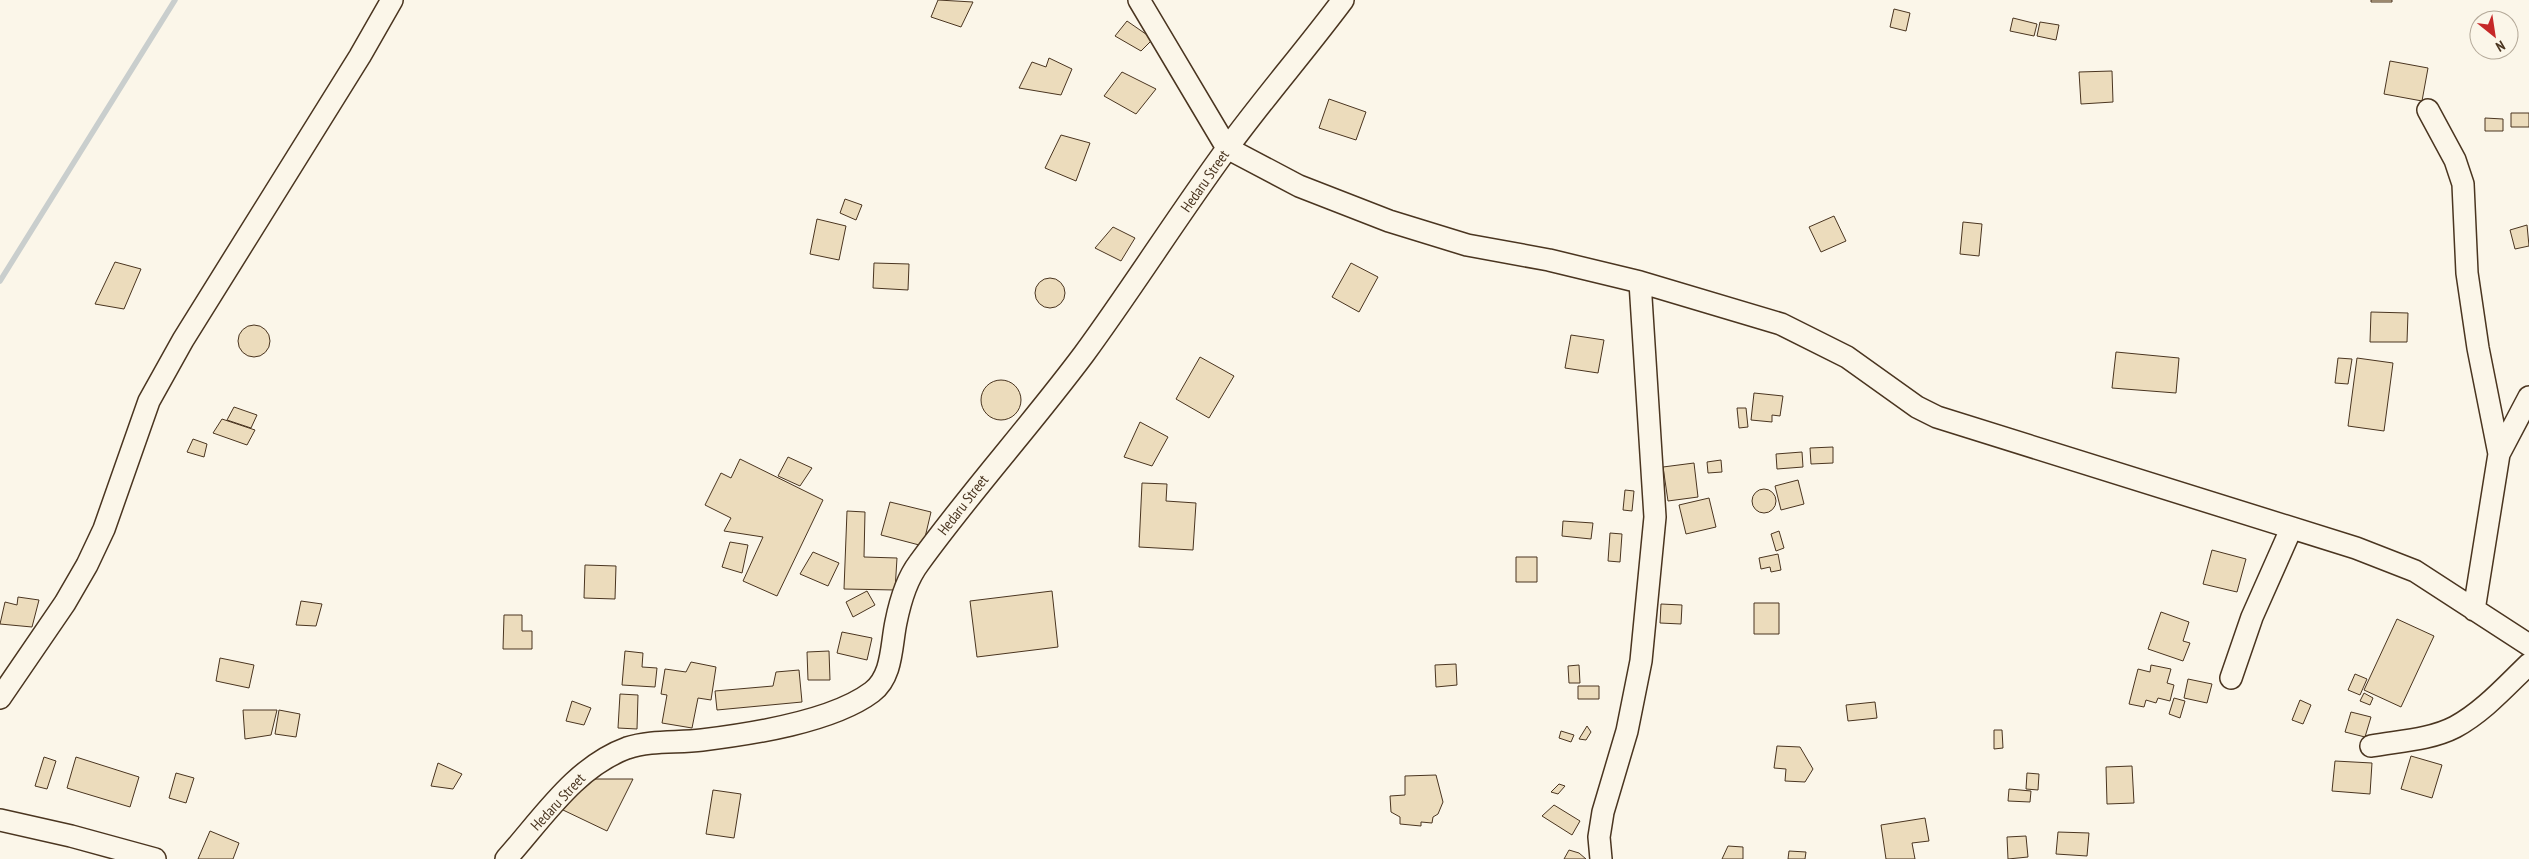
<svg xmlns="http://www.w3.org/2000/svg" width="2529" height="859" font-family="'PT Sans Narrow',sans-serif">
	<rect width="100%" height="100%" fill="#fbf6e9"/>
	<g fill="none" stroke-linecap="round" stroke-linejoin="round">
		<path stroke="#c9cecd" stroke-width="5.5" d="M 0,281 L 175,0"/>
	</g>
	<path fill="#ecdcbc" stroke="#4a3520" d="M 938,0 L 973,2 L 961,27 L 931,17 Z
		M 2371,0 L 2392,0 L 2392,2 L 2371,2 Z
		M 1894,9 L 1910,13 L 1906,31 L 1890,27 Z
		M 2013,18 L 2037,24 L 2034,36 L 2010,31 Z
		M 1127,21 L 1153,39 L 1141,51 L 1115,36 Z
		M 2040,22 L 2059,25 L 2056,40 L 2037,36 Z
		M 1049,58 L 1072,69 L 1061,95 L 1019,88 L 1032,62 L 1046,67 Z
		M 2390,61 L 2428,68 L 2422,101 L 2384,94 Z
		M 2112,71 L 2113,102 L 2081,104 L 2079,72 Z
		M 1122,72 L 1156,89 L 1136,114 L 1104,96 Z
		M 1329,99 L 1366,112 L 1356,140 L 1319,128 Z
		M 2511,113 L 2529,113 L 2529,127 L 2511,127 Z
		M 2485,118 L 2503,119 L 2503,131 L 2485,131 Z
		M 1061,135 L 1090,143 L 1076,181 L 1045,168 Z
		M 845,199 L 862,205 L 856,220 L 840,213 Z
		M 1834,216 L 1846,241 L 1821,252 L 1809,227 Z
		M 817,219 L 846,226 L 839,260 L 810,254 Z
		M 1963,222 L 1982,224 L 1979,256 L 1960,254 Z
		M 2527,225 L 2529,246 L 2515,249 L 2510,230 Z
		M 1113,227 L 1135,238 L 1121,261 L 1095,248 Z
		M 115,262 L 141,269 L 124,309 L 95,304 Z
		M 874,263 L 909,264 L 908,290 L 873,288 Z
		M 1351,263 L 1378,277 L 1359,312 L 1332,297 Z
		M1035 293a15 15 0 1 1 30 0a15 15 0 1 1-30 0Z
		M 2371,312 L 2408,313 L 2407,342 L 2370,342 Z
		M238 341a16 16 0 1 1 32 0a16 16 0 1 1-32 0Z
		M 1571,335 L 1604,340 L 1598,373 L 1565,368 Z
		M 2116,352 L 2179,358 L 2176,393 L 2112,388 Z
		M 1200,357 L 1234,376 L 1209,418 L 1176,399 Z
		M 2338,358 L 2352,359 L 2348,384 L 2335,383 Z
		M 2357,358 L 2393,363 L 2384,431 L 2348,426 Z
		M981 400a20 20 0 1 1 40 0a20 20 0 1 1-40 0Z
		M 1754,393 L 1783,396 L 1780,416 L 1772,415 L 1772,422 L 1751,420 Z
		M 234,407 L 257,415 L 251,428 L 227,420 Z
		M 1737,408 L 1746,408 L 1748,427 L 1739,428 Z
		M 222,419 L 255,430 L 247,445 L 213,433 Z
		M 1140,422 L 1168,437 L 1152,466 L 1124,457 Z
		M 193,439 L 207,444 L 204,457 L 187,452 Z
		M 1833,447 L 1833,463 L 1811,464 L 1810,448 Z
		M 1802,452 L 1803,467 L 1777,469 L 1776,454 Z
		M 788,457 L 812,468 L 800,486 L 778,476 Z
		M 740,459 L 823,500 L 777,596 L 743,581 L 763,537 L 724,531 L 731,518 L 705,505 L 721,473 L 731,478 Z
		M 1721,460 L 1722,472 L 1708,473 L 1707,462 Z
		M 1694,463 L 1698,497 L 1668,501 L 1663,467 Z
		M 1798,480 L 1804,504 L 1781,510 L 1775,486 Z
		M 1142,483 L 1167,484 L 1166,501 L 1196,503 L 1193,550 L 1139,547 Z
		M1752 501a12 12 0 1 1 24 0a12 12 0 1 1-24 0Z
		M 1625,490 L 1634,491 L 1632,511 L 1623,510 Z
		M 1709,498 L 1716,527 L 1686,534 L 1679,505 Z
		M 890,502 L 931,512 L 923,546 L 881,535 Z
		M 847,511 L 865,512 L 864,557 L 897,558 L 895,590 L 844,589 Z
		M 1563,521 L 1593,523 L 1591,539 L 1562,536 Z
		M 1779,531 L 1784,548 L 1776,551 L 1771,534 Z
		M 1610,533 L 1622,534 L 1620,562 L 1608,561 Z
		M 730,542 L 748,545 L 742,573 L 722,567 Z
		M 2212,550 L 2246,559 L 2237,592 L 2203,584 Z
		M 813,552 L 839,563 L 828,586 L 800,574 Z
		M 1778,554 L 1781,570 L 1771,572 L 1770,567 L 1761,569 L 1759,558 Z
		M 1516,557 L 1537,557 L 1537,582 L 1516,582 Z
		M 585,565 L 616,566 L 615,599 L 584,598 Z
		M 867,591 L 875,605 L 853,617 L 846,602 Z
		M 1052,591 L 1058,647 L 977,657 L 970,601 Z
		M 18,597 L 39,600 L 32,627 L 0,624 L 5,602 L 17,605 Z
		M 301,601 L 322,604 L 316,626 L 296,625 Z
		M 1754,603 L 1779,603 L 1779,634 L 1754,634 Z
		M 1661,604 L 1682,605 L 1681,624 L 1660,623 Z
		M 2161,612 L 2189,622 L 2183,641 L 2190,643 L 2183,661 L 2148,649 Z
		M 504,615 L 522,615 L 522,631 L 532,631 L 532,649 L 503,649 Z
		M 2397,619 L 2434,636 L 2401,707 L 2364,690 Z
		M 842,632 L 872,638 L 867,660 L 837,653 Z
		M 625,651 L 643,653 L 642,667 L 657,668 L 655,687 L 622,685 Z
		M 829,651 L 830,680 L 808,680 L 807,652 Z
		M 220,658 L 254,665 L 249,688 L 216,681 Z
		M 691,662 L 716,667 L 711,700 L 698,698 L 692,728 L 662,723 L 667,695 L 661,694 L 665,669 L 686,672 Z
		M 1456,664 L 1457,685 L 1436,687 L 1435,665 Z
		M 1579,665 L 1580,683 L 1569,683 L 1568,666 Z
		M 2151,665 L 2171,669 L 2167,683 L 2174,685 L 2170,701 L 2158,698 L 2156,703 L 2146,700 L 2144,707 L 2129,704 L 2138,669 L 2150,672 Z
		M 799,670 L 802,702 L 717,710 L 715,691 L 773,686 L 776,672 Z
		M 2355,674 L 2367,679 L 2360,695 L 2348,690 Z
		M 2188,679 L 2212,684 L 2207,703 L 2184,698 Z
		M 1578,686 L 1599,686 L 1599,699 L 1578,699 Z
		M 2364,693 L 2373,698 L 2370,705 L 2360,701 Z
		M 620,694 L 638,695 L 637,729 L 618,728 Z
		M 2174,698 L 2185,701 L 2180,718 L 2169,714 Z
		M 2300,700 L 2311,705 L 2303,724 L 2292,720 Z
		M 572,701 L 591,708 L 584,725 L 566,721 Z
		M 1875,702 L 1877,718 L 1848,721 L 1846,705 Z
		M 243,710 L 277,710 L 271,735 L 245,739 Z
		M 279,710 L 300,714 L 296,737 L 275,734 Z
		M 2351,712 L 2371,717 L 2365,737 L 2345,732 Z
		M 1587,726 L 1591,732 L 1586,740 L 1579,739 Z
		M 1994,730 L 2002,730 L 2003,748 L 1994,749 Z
		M 1561,731 L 1574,735 L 1571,742 L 1559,738 Z
		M 1777,746 L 1800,747 L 1813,769 L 1805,782 L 1785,781 L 1786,769 L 1774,768 Z
		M 2411,756 L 2442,765 L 2432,798 L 2401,789 Z
		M 44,757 L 56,761 L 47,789 L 35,786 Z
		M 76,757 L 139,777 L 130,807 L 67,788 Z
		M 2335,761 L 2372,763 L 2370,794 L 2332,791 Z
		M 438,763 L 462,774 L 453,789 L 431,786 Z
		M 2132,766 L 2134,803 L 2107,804 L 2106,767 Z
		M 176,773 L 194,778 L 186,803 L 169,798 Z
		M 2027,773 L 2039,774 L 2038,790 L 2026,789 Z
		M 1436,775 L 1443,802 L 1438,814 L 1433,817 L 1432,823 L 1421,822 L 1421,826 L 1400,824 L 1400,817 L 1391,812 L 1390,796 L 1405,795 L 1405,776 Z
		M 589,779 L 633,779 L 607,831 L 563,810 Z
		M 1559,784 L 1565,786 L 1558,794 L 1551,792 Z
		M 2009,789 L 2031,791 L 2030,802 L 2008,801 Z
		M 713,790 L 741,794 L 734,838 L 706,834 Z
		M 1554,805 L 1580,821 L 1572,835 L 1542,816 Z
		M 1925,818 L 1929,841 L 1912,843 L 1915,859 L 1886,859 L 1881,825 Z
		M 210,831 L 239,843 L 233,859 L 198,859 Z
		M 2058,832 L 2089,833 L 2087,856 L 2056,854 Z
		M 2026,836 L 2028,857 L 2008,859 L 2007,837 Z
		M 1728,846 L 1743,847 L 1743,859 L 1722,859 Z
		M 1569,850 L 1579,853 L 1586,859 L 1564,859 Z
		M 1789,851 L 1806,852 L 1805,859 L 1788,859 Z"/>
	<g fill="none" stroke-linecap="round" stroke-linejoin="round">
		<g stroke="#4a3520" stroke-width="24">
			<path id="minor" d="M 1139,0 L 1227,148 L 1299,186 L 1389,221 L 1467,245 L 1549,260 L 1640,282 L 1781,324 L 1847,357 L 1917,407 L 1937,417 L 2356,548 L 2415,571 L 2529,645
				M 2428,110 L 2455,160 L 2463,184 L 2467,273 L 2478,348 L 2499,454
				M 2474,610 L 2499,454 L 2529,397
				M 2231,678 L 2252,617 L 2291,529
				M 0,698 L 65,603 L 87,565 L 104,529 L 149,401 L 183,340 L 360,56 L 392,0
				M 2371,746 C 2398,741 2430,740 2455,727 C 2483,712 2506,686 2529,664
				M 0,820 L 71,836 L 155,859
				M 506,859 C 542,819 575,767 627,748 C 651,740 677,743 702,740 C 751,734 832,722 872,692 C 893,676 891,645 896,622 C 900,602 906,580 919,563 C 971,491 1031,425 1084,354 C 1133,287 1177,217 1226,150 C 1263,99 1305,51 1343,0
				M 1601,859 L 1599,837 L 1603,812 L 1627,731 L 1641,661 L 1655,517 L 1640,282"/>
		</g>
		<use href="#minor" stroke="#fbf6e9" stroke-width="21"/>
	</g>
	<g text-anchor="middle" stroke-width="4" stroke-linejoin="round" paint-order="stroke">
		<g font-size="15" fill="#4a3520" stroke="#fbf6e9">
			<text transform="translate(1205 181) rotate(-55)" y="5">Hedaru Street</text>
			<text transform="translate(963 505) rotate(-52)" y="5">Hedaru Street</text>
			<text transform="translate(558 802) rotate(-47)" y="5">Hedaru Street</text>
		</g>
	</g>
	<g transform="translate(2494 35) rotate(150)"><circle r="24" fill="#fbf6e9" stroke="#b4a999"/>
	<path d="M0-4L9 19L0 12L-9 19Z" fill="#c62828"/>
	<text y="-8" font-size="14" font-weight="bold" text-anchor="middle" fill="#4a3520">N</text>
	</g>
</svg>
